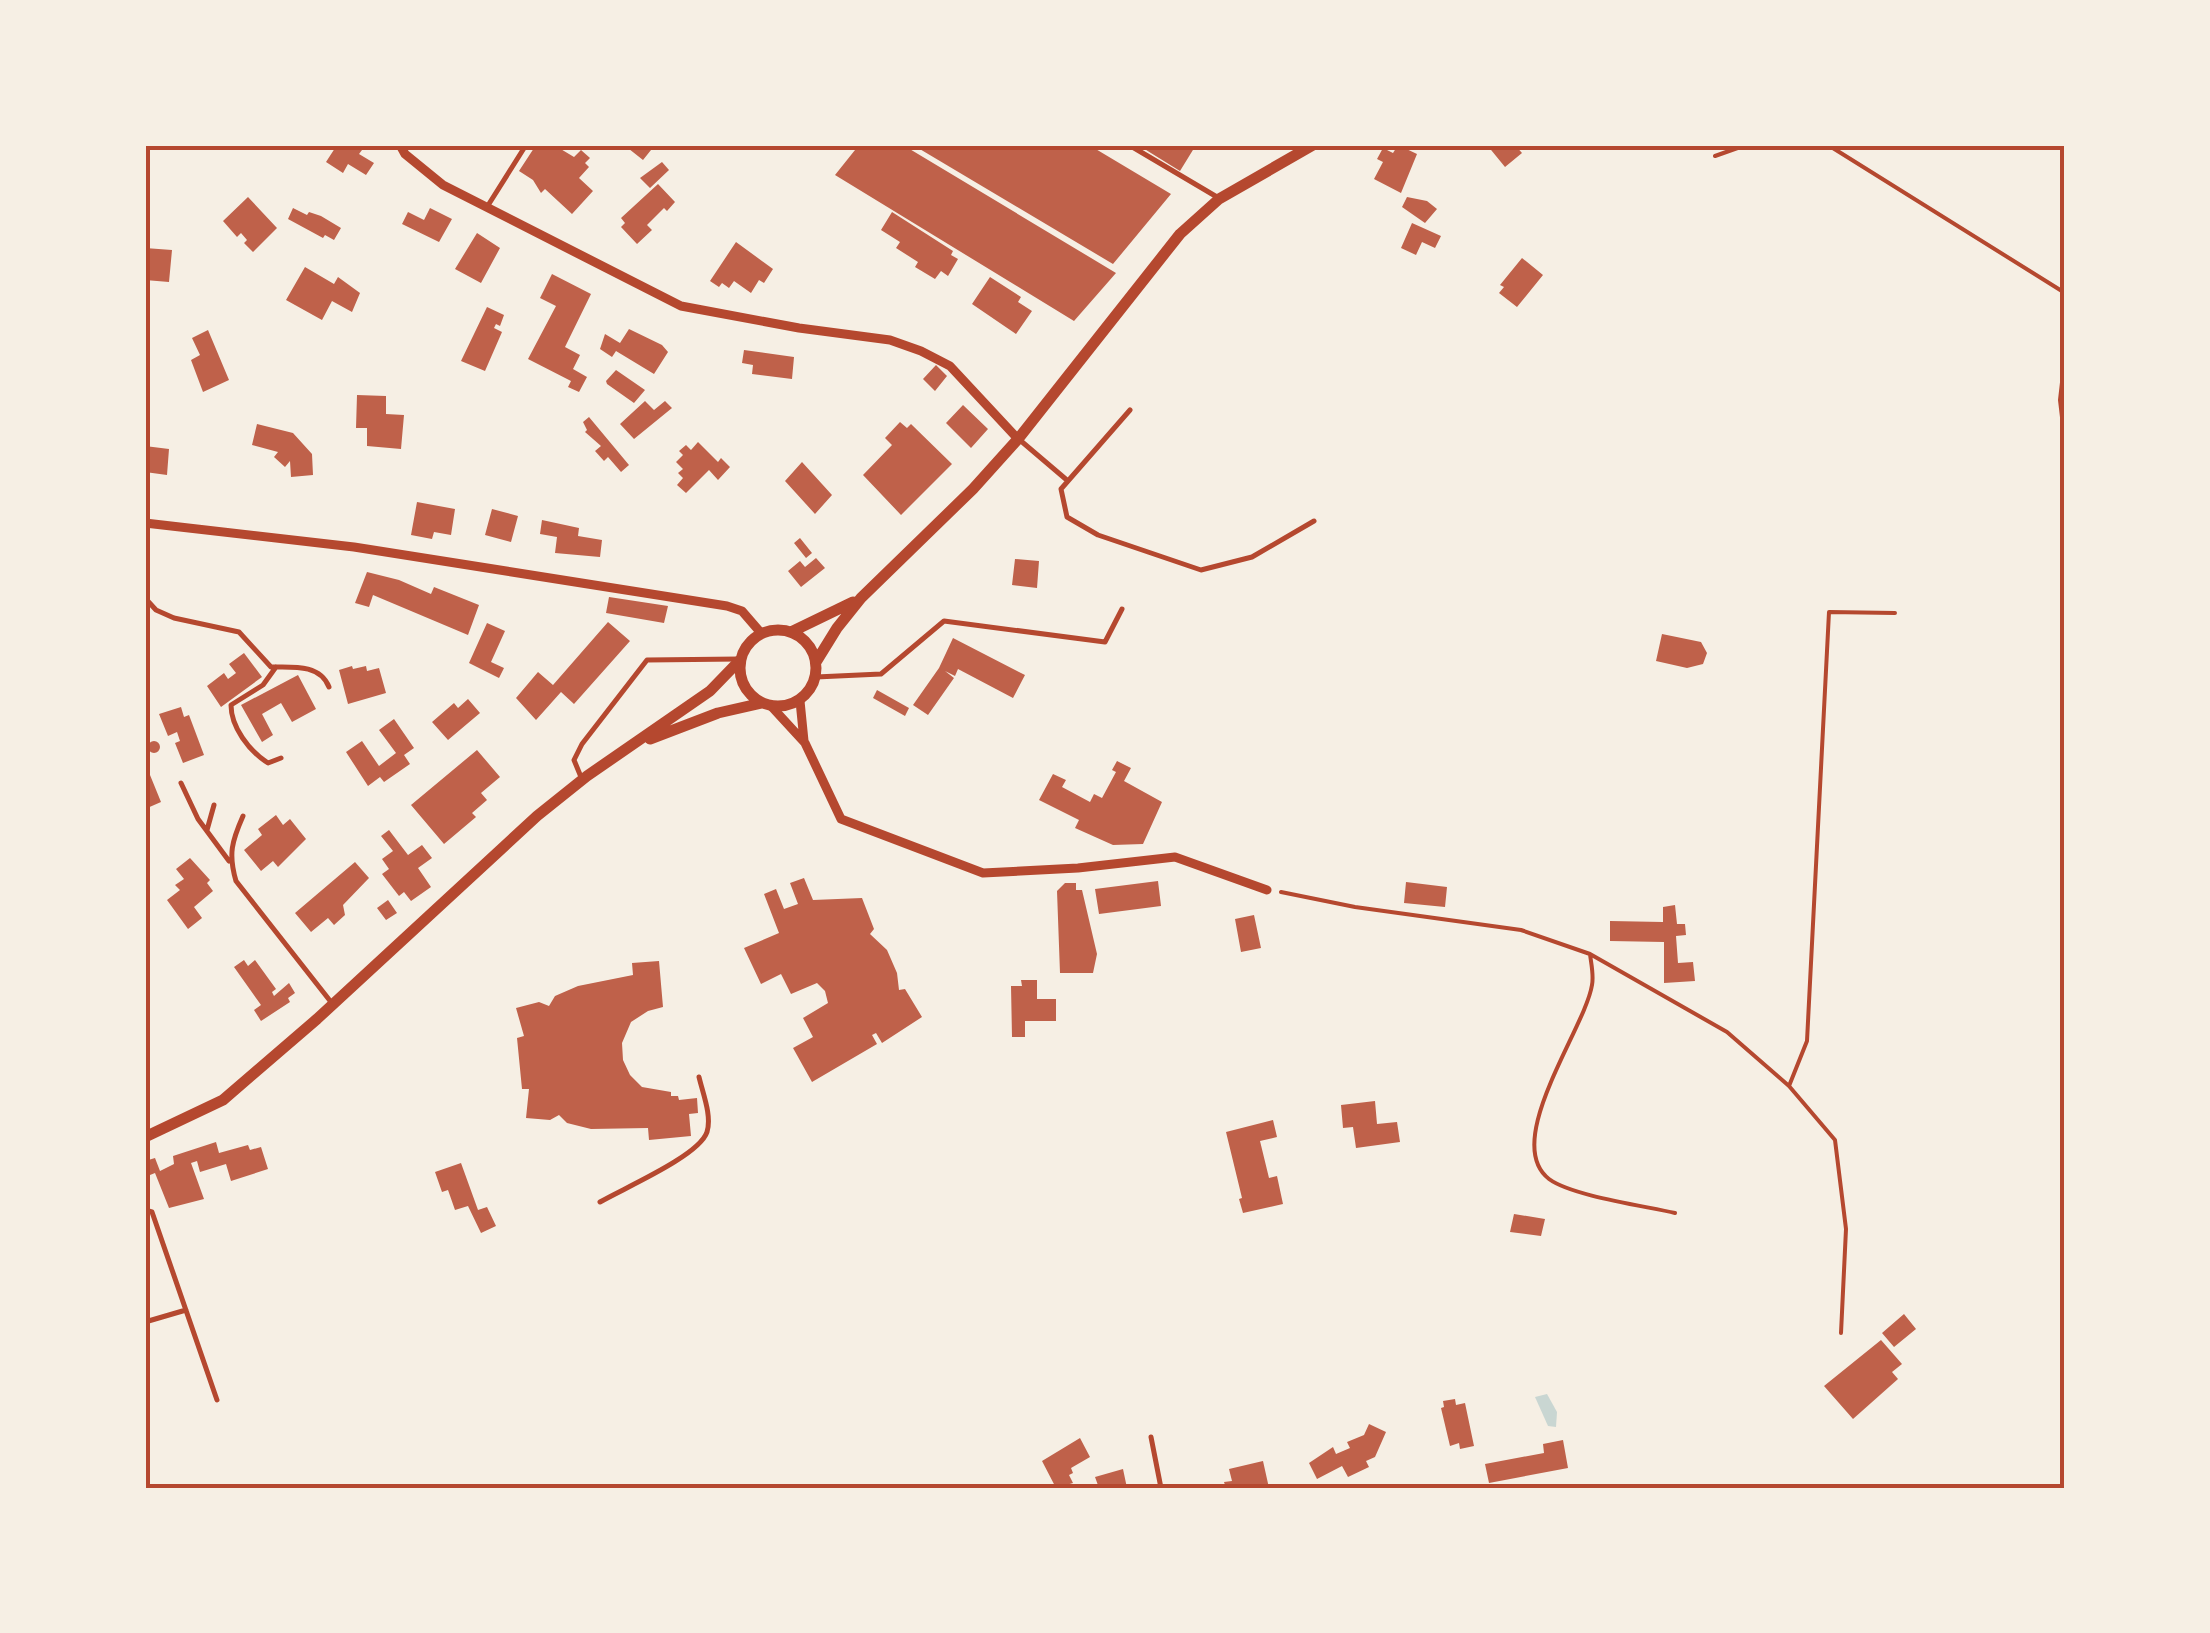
<svg xmlns="http://www.w3.org/2000/svg" width="2210" height="1633" font-family="'Exo 2',sans-serif">
	<rect width="100%" height="100%" fill="#f6efe4"/>
	<path fill="#c9d6d2" d="M 1547,1394 L 1557,1412 L 1556,1427 L 1548,1426 L 1535,1397 Z"/>
	<path fill="#bf614a" d="M 337,145 L 354,145 L 362,150 L 359,154 L 374,163 L 366,175 L 348,164 L 343,173 L 326,162 Z
		M 536,145 L 554,145 L 574,157 L 581,150 L 590,158 L 585,163 L 589,167 L 579,178 L 593,191 L 572,214 L 545,189 L 541,193 L 533,180 L 519,171 Z
		M 624,145 L 655,145 L 643,160 Z
		M 859,145 L 903,145 L 1116,273 L 1074,321 L 835,175 Z
		M 913,145 L 1089,145 L 1171,194 L 1113,264 Z
		M 1138,145 L 1196,145 L 1180,171 Z
		M 1398,145 L 1417,154 L 1401,193 L 1374,179 L 1383,162 L 1377,159 L 1383,148 L 1393,153 Z
		M 1487,145 L 1515,145 L 1522,153 L 1505,167 Z
		M 662,162 L 669,170 L 650,188 L 640,178 Z
		M 658,184 L 675,202 L 667,211 L 664,208 L 647,225 L 652,230 L 637,244 L 621,227 L 625,223 L 621,218 Z
		M 248,197 L 277,228 L 253,252 L 244,243 L 247,240 L 241,233 L 237,237 L 223,221 Z
		M 1407,197 L 1427,201 L 1437,209 L 1425,223 L 1402,207 Z
		M 293,208 L 307,215 L 309,212 L 321,216 L 341,228 L 334,240 L 325,235 L 323,238 L 288,219 Z
		M 430,208 L 452,219 L 439,242 L 402,224 L 408,212 L 424,220 Z
		M 892,212 L 953,251 L 951,255 L 958,259 L 948,276 L 941,271 L 935,279 L 915,267 L 918,262 L 896,248 L 900,242 L 881,230 Z
		M 1412,223 L 1441,236 L 1435,248 L 1422,242 L 1416,255 L 1401,248 Z
		M 477,233 L 500,248 L 481,283 L 455,269 Z
		M 736,242 L 773,269 L 764,283 L 759,280 L 751,293 L 734,281 L 729,288 L 722,283 L 719,287 L 710,281 Z
		M 145,248 L 172,250 L 169,282 L 145,280 Z
		M 1522,258 L 1543,275 L 1517,307 L 1499,293 L 1504,287 L 1500,285 Z
		M 305,267 L 334,284 L 338,277 L 360,293 L 352,312 L 332,301 L 322,320 L 286,300 Z
		M 552,274 L 591,294 L 565,347 L 580,355 L 573,369 L 587,377 L 579,392 L 568,387 L 571,381 L 528,359 L 556,306 L 540,298 Z
		M 990,277 L 1021,297 L 1018,302 L 1032,311 L 1016,334 L 972,304 Z
		M 487,307 L 504,315 L 500,326 L 496,324 L 494,328 L 502,332 L 485,371 L 461,361 Z
		M 629,329 L 662,345 L 668,352 L 654,374 L 616,351 L 612,357 L 600,349 L 605,334 L 620,343 Z
		M 208,330 L 229,380 L 203,392 L 191,360 L 200,355 L 192,338 Z
		M 744,350 L 794,357 L 792,379 L 752,374 L 753,365 L 742,363 Z
		M 936,365 L 947,376 L 935,391 L 923,379 Z
		M 616,370 L 645,390 L 634,403 L 607,384 L 606,381 Z
		M 357,395 L 386,396 L 386,414 L 404,415 L 401,449 L 367,446 L 367,428 L 356,428 Z
		M 645,401 L 654,410 L 665,401 L 672,408 L 634,439 L 620,424 Z
		M 963,405 L 988,429 L 971,448 L 946,423 Z
		M 589,417 L 629,465 L 621,472 L 608,457 L 604,461 L 595,451 L 601,446 L 585,432 L 587,430 L 583,422 Z
		M 900,422 L 907,428 L 911,424 L 952,464 L 901,515 L 863,475 L 892,445 L 885,438 Z
		M 257,424 L 293,433 L 312,454 L 313,475 L 291,477 L 290,461 L 285,467 L 274,457 L 278,452 L 252,445 Z
		M 698,442 L 718,462 L 721,458 L 730,467 L 718,480 L 709,470 L 686,493 L 677,485 L 683,478 L 678,473 L 683,469 L 676,462 L 683,455 L 679,451 L 686,445 L 691,450 Z
		M 145,446 L 169,449 L 167,475 L 145,472 Z
		M 802,462 L 832,495 L 815,514 L 785,481 Z
		M 417,502 L 455,509 L 451,535 L 434,532 L 432,539 L 411,535 Z
		M 492,509 L 518,516 L 511,542 L 485,535 Z
		M 542,520 L 579,528 L 578,536 L 602,540 L 600,557 L 555,553 L 557,537 L 540,534 Z
		M 800,538 L 812,553 L 806,558 L 794,543 Z
		M 816,558 L 825,568 L 801,587 L 788,571 L 800,561 L 805,567 Z
		M 1015,559 L 1039,561 L 1037,588 L 1012,585 Z
		M 367,572 L 399,580 L 431,594 L 434,587 L 479,605 L 468,635 L 373,595 L 369,607 L 355,603 Z
		M 609,597 L 668,606 L 664,623 L 606,613 Z
		M 608,622 L 630,641 L 574,704 L 561,692 L 536,720 L 516,698 L 538,672 L 553,685 Z
		M 487,623 L 505,631 L 491,662 L 504,668 L 499,678 L 469,663 Z
		M 1662,634 L 1701,642 L 1707,653 L 1703,664 L 1687,668 L 1656,661 Z
		M 953,638 L 1025,675 L 1013,698 L 958,669 L 955,676 L 945,671 L 954,678 L 928,715 L 913,705 L 939,668 Z
		M 244,653 L 262,677 L 221,707 L 207,686 L 224,673 L 228,679 L 236,673 L 229,664 Z
		M 352,666 L 353,669 L 366,666 L 367,671 L 379,668 L 386,693 L 348,704 L 339,670 Z
		M 298,675 L 316,709 L 292,722 L 281,703 L 262,714 L 273,735 L 262,742 L 241,705 Z
		M 877,690 L 909,708 L 905,716 L 873,698 Z
		M 468,699 L 480,713 L 448,740 L 432,722 L 454,703 L 458,708 Z
		M 181,707 L 184,717 L 189,715 L 204,755 L 183,763 L 175,743 L 180,741 L 177,732 L 168,736 L 159,714 Z
		M 394,719 L 414,748 L 404,755 L 410,764 L 384,782 L 380,777 L 368,786 L 346,752 L 362,741 L 379,766 L 396,753 L 379,730 Z
		M148 747a6 6 0 1 1 12 0a6 6 0 1 1-12 0Z
		M 477,750 L 500,777 L 481,793 L 487,800 L 472,813 L 476,817 L 444,844 L 411,805 Z
		M 1117,761 L 1131,768 L 1124,781 L 1162,802 L 1143,844 L 1113,845 L 1075,828 L 1079,820 L 1039,800 L 1053,774 L 1066,780 L 1062,787 L 1090,802 L 1094,794 L 1102,798 L 1116,772 L 1112,770 Z
		M 150,775 L 161,802 L 145,809 L 145,777 Z
		M 276,815 L 283,825 L 290,819 L 306,839 L 278,867 L 273,861 L 261,871 L 244,850 L 262,835 L 258,829 Z
		M 389,830 L 408,855 L 422,845 L 432,858 L 418,868 L 431,887 L 411,901 L 404,892 L 399,896 L 382,874 L 389,869 L 382,859 L 393,851 L 381,836 Z
		M 190,858 L 210,880 L 207,883 L 213,891 L 194,907 L 202,918 L 188,929 L 167,900 L 180,890 L 175,885 L 184,879 L 176,869 Z
		M 355,862 L 369,878 L 343,905 L 345,915 L 334,925 L 328,918 L 311,932 L 295,913 Z
		M 804,878 L 813,900 L 862,898 L 874,929 L 870,934 L 887,950 L 897,973 L 899,990 L 905,989 L 922,1017 L 882,1043 L 876,1033 L 872,1035 L 877,1044 L 812,1082 L 793,1048 L 813,1037 L 803,1018 L 828,1003 L 825,991 L 817,983 L 791,994 L 781,974 L 761,984 L 744,948 L 779,933 L 764,894 L 776,889 L 784,909 L 798,904 L 790,883 Z
		M 1158,881 L 1161,906 L 1099,914 L 1095,889 Z
		M 1406,882 L 1447,887 L 1445,907 L 1404,903 Z
		M 1065,883 L 1076,883 L 1076,890 L 1082,890 L 1097,954 L 1093,973 L 1060,973 L 1057,891 Z
		M 388,900 L 397,913 L 386,920 L 377,908 Z
		M 1675,905 L 1677,924 L 1685,924 L 1686,935 L 1676,936 L 1678,963 L 1693,962 L 1695,981 L 1664,983 L 1664,942 L 1610,941 L 1610,921 L 1663,922 L 1663,907 Z
		M 1254,915 L 1261,948 L 1241,952 L 1235,919 Z
		M 244,960 L 248,966 L 255,960 L 276,989 L 272,992 L 274,996 L 289,983 L 295,993 L 288,998 L 290,1002 L 261,1021 L 254,1010 L 261,1005 L 234,967 Z
		M 659,961 L 663,1007 L 648,1011 L 631,1022 L 622,1043 L 623,1060 L 630,1075 L 642,1087 L 671,1092 L 671,1096 L 678,1096 L 679,1100 L 697,1098 L 698,1113 L 689,1114 L 691,1136 L 649,1140 L 648,1128 L 591,1129 L 567,1123 L 559,1115 L 550,1120 L 526,1118 L 529,1089 L 522,1089 L 517,1038 L 524,1036 L 516,1008 L 539,1002 L 549,1006 L 555,996 L 578,986 L 633,975 L 632,963 Z
		M 1021,980 L 1037,980 L 1037,999 L 1056,999 L 1056,1021 L 1025,1021 L 1025,1037 L 1012,1037 L 1011,986 L 1022,986 Z
		M 1375,1101 L 1377,1124 L 1397,1122 L 1400,1142 L 1356,1148 L 1353,1127 L 1343,1128 L 1341,1105 Z
		M 1273,1120 L 1277,1137 L 1260,1141 L 1269,1178 L 1277,1176 L 1283,1204 L 1243,1213 L 1239,1199 L 1242,1198 L 1226,1132 Z
		M 216,1142 L 219,1153 L 248,1145 L 250,1150 L 261,1147 L 268,1169 L 231,1181 L 226,1164 L 200,1172 L 197,1161 L 191,1163 L 204,1199 L 169,1208 L 155,1173 L 145,1177 L 145,1161 L 155,1158 L 160,1171 L 174,1164 L 173,1156 Z
		M 461,1163 L 478,1210 L 487,1207 L 496,1226 L 481,1233 L 468,1206 L 455,1210 L 448,1190 L 442,1192 L 435,1172 Z
		M 1514,1214 L 1545,1219 L 1541,1236 L 1510,1232 Z
		M 1904,1314 L 1916,1329 L 1894,1347 L 1882,1333 Z
		M 1881,1340 L 1902,1364 L 1892,1372 L 1898,1379 L 1853,1419 L 1824,1386 Z
		M 1455,1399 L 1456,1405 L 1465,1403 L 1474,1446 L 1460,1449 L 1459,1443 L 1450,1446 L 1441,1408 L 1444,1407 L 1443,1401 Z
		M 1369,1424 L 1386,1432 L 1375,1457 L 1366,1461 L 1369,1467 L 1348,1477 L 1342,1466 L 1317,1479 L 1309,1463 L 1333,1447 L 1336,1454 L 1350,1448 L 1347,1442 L 1364,1435 Z
		M 1080,1438 L 1090,1457 L 1071,1468 L 1073,1473 L 1069,1475 L 1073,1483 L 1056,1488 L 1042,1461 Z
		M 1563,1440 L 1568,1468 L 1489,1483 L 1485,1464 L 1544,1453 L 1543,1444 Z
		M 1263,1461 L 1269,1488 L 1226,1488 L 1224,1482 L 1232,1481 L 1229,1469 Z
		M 1123,1469 L 1127,1488 L 1099,1488 L 1095,1477 Z"/>
	<g fill="none" stroke-linecap="round" stroke-linejoin="round">
		<path stroke="#b5482f" stroke-width="4" d="M 1828,145 L 2065,293
			M 1715,156 L 1746,145
			M 2065,356 L 2060,400 L 2065,443
			M 1281,892 L 1355,907 L 1521,930 L 1590,954 L 1727,1032 L 1789,1086 L 1835,1140 L 1846,1229 L 1841,1333
			M 1590,954 C 1591,963 1594,975 1592,985 C 1585,1029 1501,1142 1549,1179 C 1572,1196 1645,1206 1675,1213
			M 1789,1086 L 1807,1041 L 1829,612 L 1895,613
			M 2065,1126 L 2065,1127"/>
		<path stroke="#b5482f" stroke-width="5" d="M 1129,145 L 1217,197
			M 487,207 L 526,145
			M 1130,410 L 1061,489 L 1067,517 L 1098,535 L 1201,570 L 1252,557 L 1314,521
			M 1021,441 L 1068,481
			M 145,598 L 156,610 L 174,618 L 239,632 L 271,667 C 293,667 320,664 329,687
			M 276,667 L 263,685 L 231,705 C 231,727 249,751 268,763 L 281,758
			M 816,677 L 881,674 L 944,621 L 1105,642 L 1122,609
			M 581,777 L 574,760 L 582,744 L 647,660 L 739,659
			M 181,783 L 198,819 L 229,861
			M 243,816 C 232,841 228,854 236,881 L 331,1002
			M 207,830 L 214,805
			M 600,1202 C 624,1188 699,1156 707,1132 C 712,1116 703,1094 699,1077
			M 145,1210 L 152,1212 L 217,1400
			M 145,1322 L 186,1310
			M 1151,1437 L 1161,1488"/>
		<path stroke="#b5482f" stroke-width="9" d="M 400,145 L 405,154 L 443,185 L 681,306 L 799,328 L 890,340 L 921,351 L 950,366 L 1018,439
			M 145,523 L 354,547 L 727,606 L 742,611 L 761,633
			M 800,701 L 804,741
			M 771,706 L 805,743 L 841,819 L 983,873 L 1078,868 L 1175,857 L 1267,890"/>
		<path stroke="#b5482f" stroke-width="11" d="M740 668a38 38 0 1 1 76 0a38 38 0 1 1-76 0Z
			M 791,632 L 853,602
			M 816,662 L 837,628 L 861,598 L 973,489 L 1018,439 L 1180,234 L 1219,199 L 1313,145
			M 650,739 L 718,713 L 762,703
			M 145,1137 L 223,1100 L 317,1019 L 537,816 L 587,776 L 710,691 L 741,659"/>
	</g>
	<rect width="2210" height="1633" fill="none" stroke="#f6efe4" stroke-width="295"/>
	<rect x="148" y="148" width="1914" height="1338" fill="none" stroke="#b5482f" stroke-width="4"/>
</svg>
